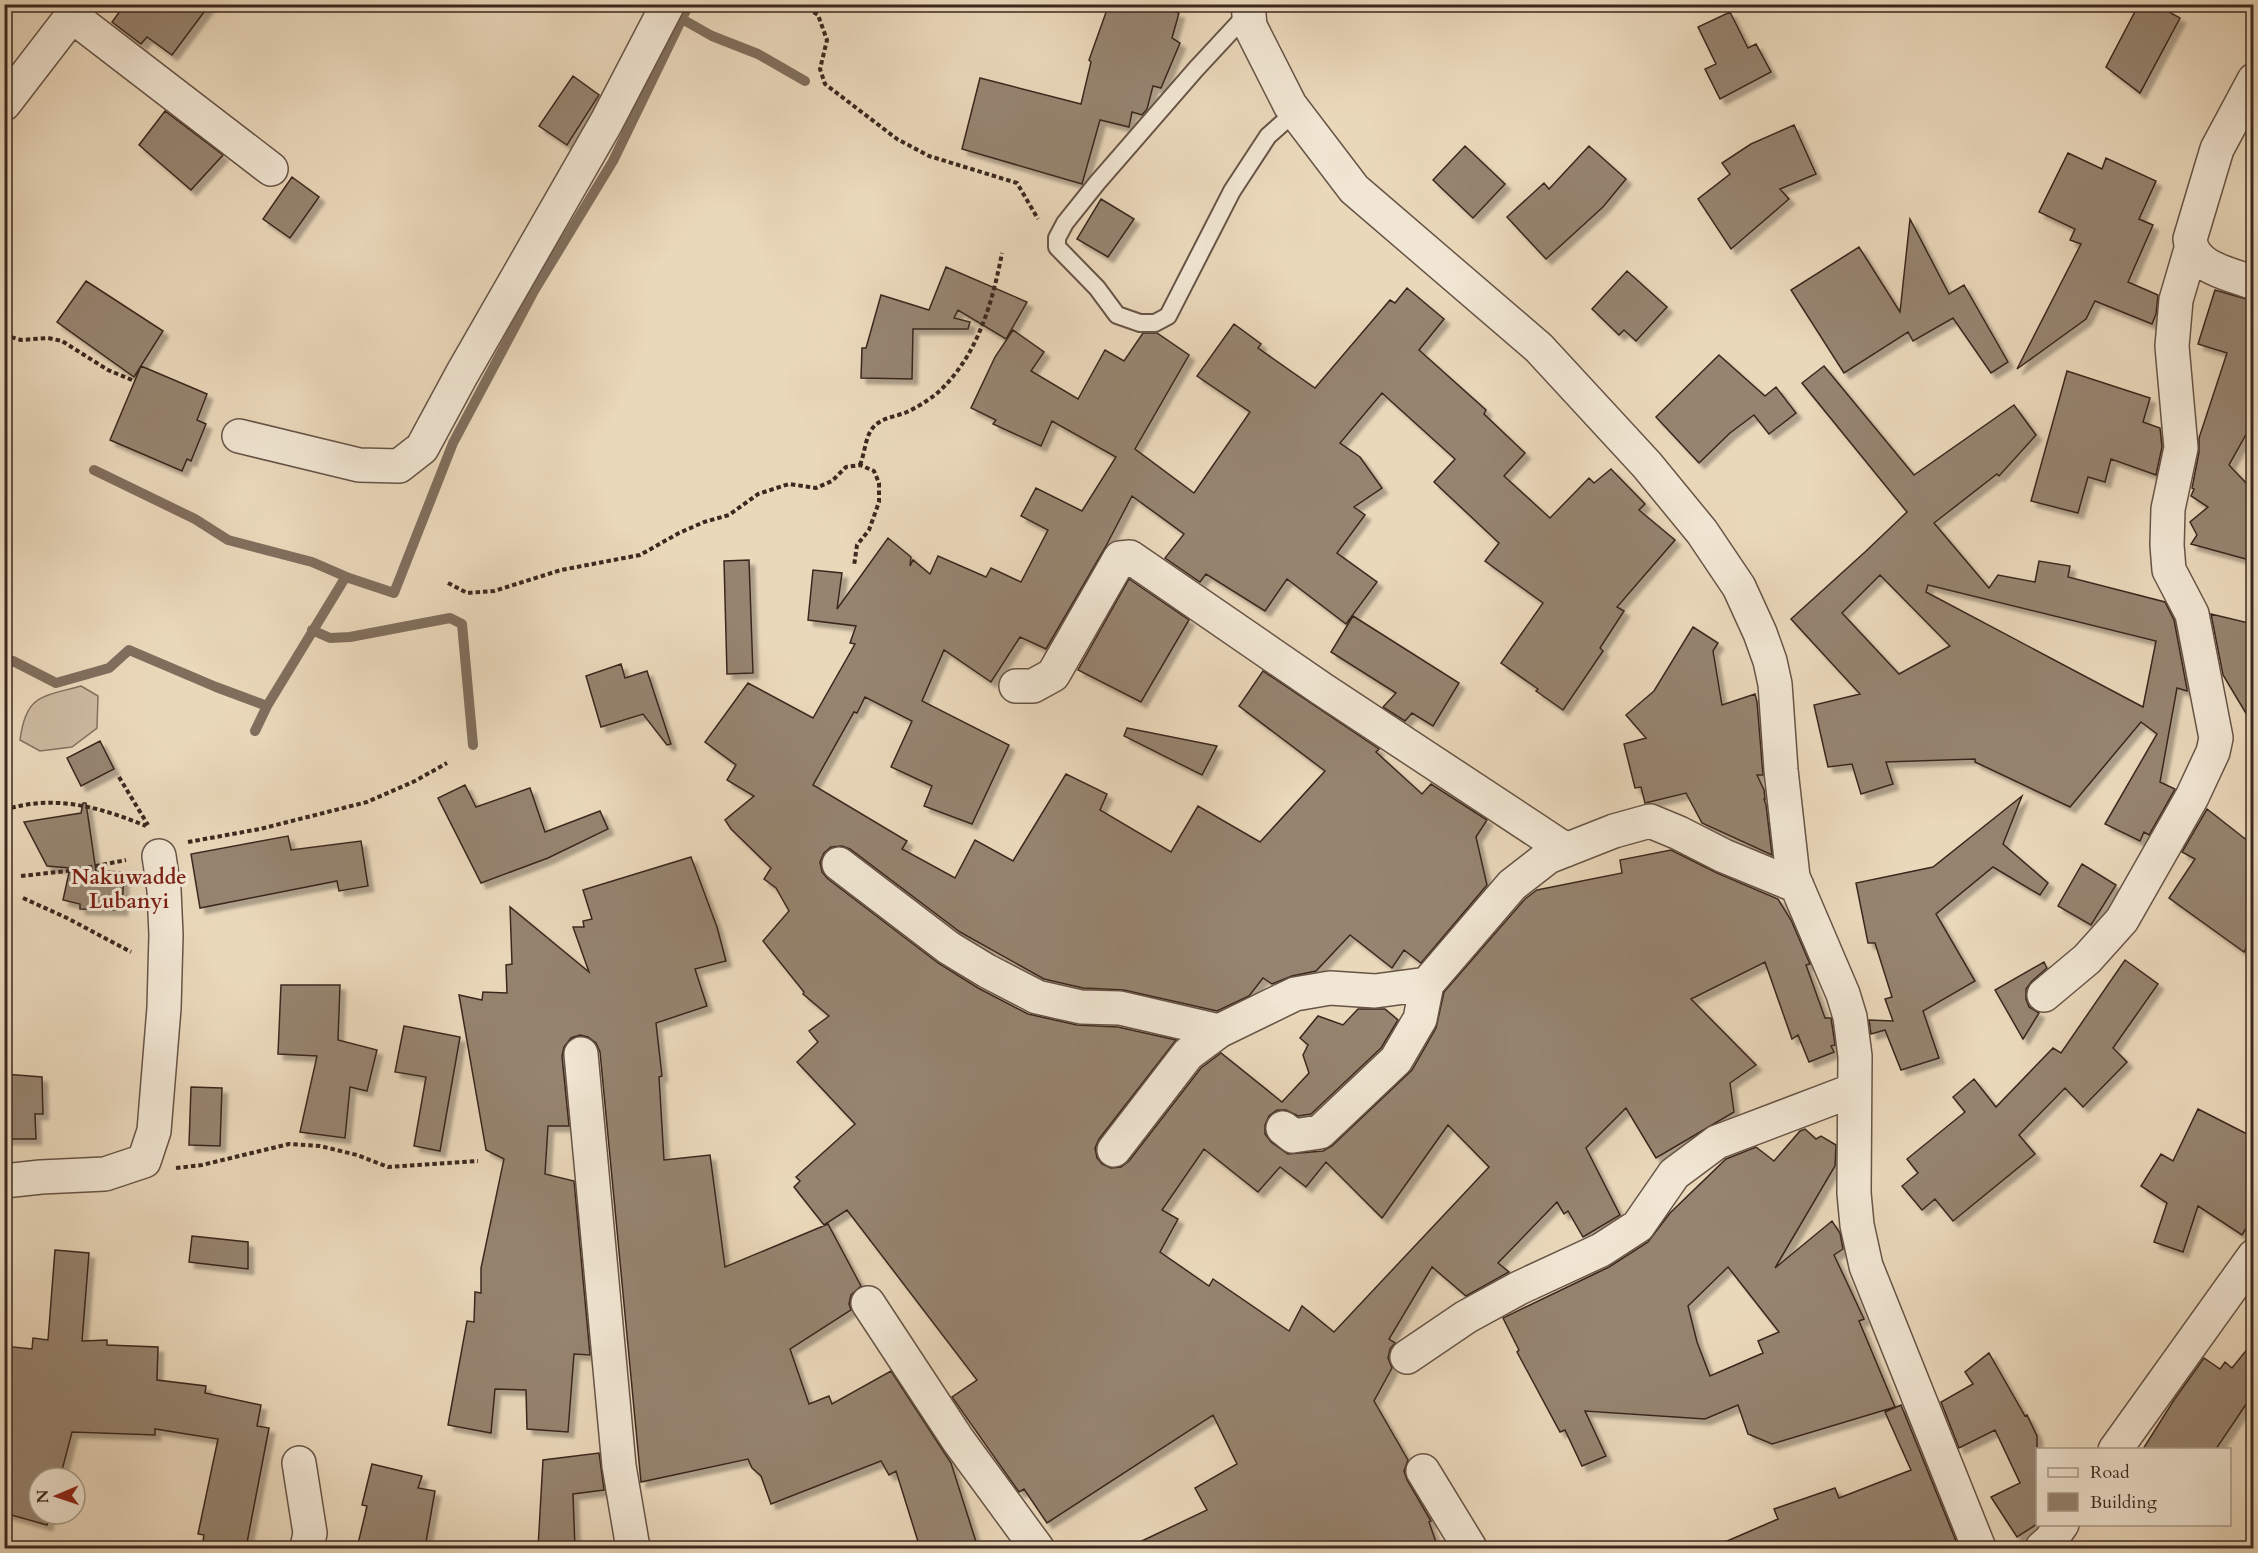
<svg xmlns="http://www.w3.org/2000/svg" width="2258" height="1553" font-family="Cardo,serif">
	<defs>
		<filter id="shadow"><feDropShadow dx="5.5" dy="5.5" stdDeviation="1.5" flood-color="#0004"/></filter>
	</defs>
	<rect width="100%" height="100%" fill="#ead8bb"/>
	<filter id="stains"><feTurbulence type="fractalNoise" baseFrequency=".00333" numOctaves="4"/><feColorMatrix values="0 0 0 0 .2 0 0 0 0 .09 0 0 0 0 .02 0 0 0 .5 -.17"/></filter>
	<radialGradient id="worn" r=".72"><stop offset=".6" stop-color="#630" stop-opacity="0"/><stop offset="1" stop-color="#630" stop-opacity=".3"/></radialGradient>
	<path fill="#ccbaa0" stroke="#847160" stroke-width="1.5" d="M 81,686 L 98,696 L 97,728 L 72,747 L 40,751 L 20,740 C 26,694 42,697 81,686 Z"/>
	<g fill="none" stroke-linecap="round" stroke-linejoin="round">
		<path stroke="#806e5d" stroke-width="10" d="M 682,19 L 712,36 L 758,54 L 805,81
			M 94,470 L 195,519 L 228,540 L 312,562 L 349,578 L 394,593 L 453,443 L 534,291 L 613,161 L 689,4
			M 312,630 L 330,638 L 350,637 L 450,618 L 462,624 L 473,745
			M 4,660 L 13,661 L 56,683 L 109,668 L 129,650 L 216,687 L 267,706
			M 255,731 L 267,706 L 345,578"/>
	</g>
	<path fill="#968470" stroke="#3b281f" stroke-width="1.5" fill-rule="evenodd" filter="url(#shadow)" d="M 125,4 L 210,4 L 172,55 L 147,37 L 141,44 L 112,22 Z
		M 1109,4 L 1166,4 L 1164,9 L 1179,13 L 1172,38 L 1180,43 L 1161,88 L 1153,86 L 1147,109 L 1142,115 L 1132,112 L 1129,127 L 1100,120 L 1082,184 L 962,149 L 980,78 L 1081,104 L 1091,62 L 1089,60 Z
		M 2139,4 L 2155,4 L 2180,18 L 2140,93 L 2106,67 Z
		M 1730,12 L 1748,48 L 1756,44 L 1771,72 L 1720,99 L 1705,69 L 1716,64 L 1698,27 Z
		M 573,76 L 599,95 L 567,145 L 539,126 Z
		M 165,111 L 223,155 L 191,190 L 139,145 Z
		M 1794,125 L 1816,174 L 1780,189 L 1789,199 L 1731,249 L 1698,199 L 1730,174 L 1722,163 L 1751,144 Z
		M 1465,146 L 1505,184 L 1473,218 L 1433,180 Z
		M 1589,146 L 1626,179 L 1603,207 L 1546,259 L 1507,217 L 1544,183 L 1549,189 Z
		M 2068,153 L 2102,169 L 2106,158 L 2156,181 L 2139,219 L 2153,225 L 2128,282 L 2158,295 L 2156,314 L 2152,324 L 2095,301 L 2086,319 L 2017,369 L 2081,244 L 2070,240 L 2075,229 L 2039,212 Z
		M 292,177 L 319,197 L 290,238 L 263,219 Z
		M 1101,199 L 1134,219 L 1108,257 L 1077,239 Z
		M 1910,219 L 1949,294 L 1964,285 L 2008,362 L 1991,373 L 1953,318 L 1913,341 L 1908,332 L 1844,373 L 1791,290 L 1859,247 L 1900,312 Z
		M 946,267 L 1027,302 L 1006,339 L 958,310 L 954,318 L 970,322 L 968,329 L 913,329 L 912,379 L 861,378 L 862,348 L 866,348 L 881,295 L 929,310 Z
		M 1627,271 L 1667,307 L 1636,341 L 1624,330 L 1619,335 L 1592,309 Z
		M 86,281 L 163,331 L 134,377 L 57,322 Z
		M 1407,288 L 1444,319 L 1419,350 L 1486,410 L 1484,414 L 1525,453 L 1504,476 L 1550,518 L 1589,478 L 1594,483 L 1611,469 L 1645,504 L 1639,510 L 1675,540 L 1617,607 L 1624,611 L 1600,648 L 1603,651 L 1563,710 L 1536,691 L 1538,689 L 1501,663 L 1543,603 L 1485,561 L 1499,543 L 1434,482 L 1455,459 L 1382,393 L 1340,443 L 1360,457 L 1382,488 L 1354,507 L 1365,515 L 1337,553 L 1377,582 L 1346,624 L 1287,579 L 1265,611 L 1206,574 L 1200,582 L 1165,558 L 1184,534 L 1132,496 L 1106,546 L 1046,649 L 1020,637 L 991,682 L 944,650 L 922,701 L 1009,745 L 972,824 L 924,806 L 932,786 L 891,767 L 912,721 L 865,697 L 857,713 L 854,712 L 813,785 L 907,841 L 902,849 L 955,878 L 975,840 L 1013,861 L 1066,774 L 1107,794 L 1100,810 L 1171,852 L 1198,806 L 1260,842 L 1325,771 L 1239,706 L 1263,671 L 1379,749 L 1376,752 L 1422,794 L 1431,784 L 1487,820 L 1476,837 L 1487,885 L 1421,963 L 1404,950 L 1392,968 L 1350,935 L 1316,971 L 1292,976 L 1272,984 L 1263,978 L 1249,996 L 1217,1011 L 1124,990 L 1083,988 L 1044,979 L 960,932 L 850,849 L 842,846 L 831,847 L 824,853 L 820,862 L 822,872 L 828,879 L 938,963 L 978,988 L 1028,1014 L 1077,1025 L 1118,1027 L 1176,1040 L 1099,1139 L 1095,1148 L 1097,1158 L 1102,1164 L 1111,1168 L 1121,1167 L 1129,1161 L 1201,1068 L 1221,1053 L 1282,1102 L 1309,1073 L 1303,1055 L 1308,1045 L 1300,1038 L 1318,1016 L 1343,1025 L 1358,1009 L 1385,1009 L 1398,1020 L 1381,1048 L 1311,1114 L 1298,1116 L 1286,1110 L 1277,1110 L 1269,1116 L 1265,1125 L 1265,1134 L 1271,1142 L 1288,1154 L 1323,1151 L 1332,1146 L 1412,1070 L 1436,1028 L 1444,992 L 1525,899 L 1537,890 L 1622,873 L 1620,860 L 1671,850 L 1717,873 L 1778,899 L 1791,920 L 1810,964 L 1806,965 L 1825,1018 L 1831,1018 L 1835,1045 L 1831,1046 L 1834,1052 L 1809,1062 L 1798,1035 L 1792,1039 L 1765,962 L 1691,999 L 1756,1065 L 1730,1083 L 1734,1112 L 1656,1158 L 1626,1108 L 1586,1148 L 1620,1215 L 1583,1237 L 1568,1211 L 1564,1214 L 1557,1202 L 1498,1263 L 1509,1272 L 1466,1296 L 1432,1267 L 1389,1339 L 1395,1343 L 1390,1349 L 1388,1358 L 1392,1368 L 1374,1401 L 1408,1460 L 1404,1471 L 1407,1480 L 1431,1521 L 1429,1522 L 1438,1548 L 1127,1548 L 1207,1510 L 1195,1488 L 1237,1464 L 1213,1415 L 1047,1523 L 1024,1489 L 1019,1492 L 952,1397 L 977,1380 L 847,1210 L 824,1225 L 794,1187 L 800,1181 L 796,1177 L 855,1124 L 797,1062 L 818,1042 L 809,1031 L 829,1016 L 803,994 L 804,992 L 763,941 L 789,911 L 776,888 L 764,879 L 771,868 L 731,829 L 725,820 L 754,796 L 727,780 L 736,765 L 705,742 L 748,683 L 813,718 L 855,644 L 850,643 L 856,626 L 808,620 L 813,570 L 842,573 L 837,609 L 888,538 L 911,557 L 910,566 L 913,560 L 930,574 L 938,556 L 986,577 L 991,568 L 1021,582 L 1048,530 L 1021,516 L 1036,488 L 1082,511 L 1116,457 L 1052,421 L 1041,446 L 993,424 L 996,420 L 971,408 L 995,357 L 1013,330 L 1044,352 L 1031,371 L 1078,399 L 1105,350 L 1124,361 L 1143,333 L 1157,333 L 1189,355 L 1135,449 L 1194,493 L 1250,412 L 1197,376 L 1234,324 L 1261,344 L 1258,348 L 1315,388 L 1390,300 L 1395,303 ZM 1448,1125 L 1489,1167 L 1334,1332 L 1302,1306 L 1289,1331 L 1213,1279 L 1209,1286 L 1160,1252 L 1178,1219 L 1162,1210 L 1204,1149 L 1258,1192 L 1280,1167 L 1306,1187 L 1326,1162 L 1382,1218 Z
		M 2215,290 L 2253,301 L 2253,422 L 2229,465 L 2246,483 L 2253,488 L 2253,561 L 2191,544 L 2197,535 L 2190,522 L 2208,507 L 2191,496 L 2194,489 L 2192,488 L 2199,452 L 2199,438 L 2227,353 L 2198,344 Z
		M 1719,355 L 1765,396 L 1776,387 L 1796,413 L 1769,434 L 1754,415 L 1730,433 L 1699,463 L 1656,417 Z
		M 141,366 L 207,394 L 197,420 L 206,424 L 191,461 L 187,459 L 182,471 L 110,440 Z
		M 1824,366 L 1914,475 L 2014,405 L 2036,435 L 1999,476 L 1997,474 L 1934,523 L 1989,588 L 1998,575 L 2035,582 L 2039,561 L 2070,566 L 2068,577 L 2165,602 L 2174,620 L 2187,689 L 2187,691 L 2177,688 L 2160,782 L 2175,789 L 2149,835 L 2144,832 L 2140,841 L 2105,824 L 2157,734 L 2141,722 L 2070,807 L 1975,762 L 1975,759 L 1886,762 L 1893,784 L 1861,794 L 1852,764 L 1828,767 L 1814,705 L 1860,694 L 1791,619 L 1865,552 L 1907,512 L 1802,383 ZM 1880,575 L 1950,646 L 1899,674 L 1842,613 ZM 1928,585 L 2156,641 L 2143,707 L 1926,592 Z
		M 2067,371 L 2150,398 L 2143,422 L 2160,428 L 2162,447 L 2156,475 L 2111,459 L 2105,482 L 2088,477 L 2078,513 L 2031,501 Z
		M 749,560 L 753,673 L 727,674 L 724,561 Z
		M 1129,579 L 1189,620 L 1141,702 L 1078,670 Z
		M 2211,614 L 2253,624 L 2253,725 L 2223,675 Z
		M 1353,616 L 1459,683 L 1433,726 L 1412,713 L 1405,721 L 1383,707 L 1396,693 L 1331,652 Z
		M 1693,627 L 1718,643 L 1713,651 L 1722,705 L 1755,694 L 1757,702 L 1763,775 L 1757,775 L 1764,790 L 1765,799 L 1764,799 L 1766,805 L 1772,855 L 1702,823 L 1686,793 L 1645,803 L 1641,787 L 1635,788 L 1624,744 L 1646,738 L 1626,715 L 1654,691 Z
		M 621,664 L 625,678 L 647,671 L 671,744 L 667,745 L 643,714 L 601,727 L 586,676 Z
		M 1127,728 L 1217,746 L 1202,775 L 1124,736 Z
		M 100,741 L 114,769 L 81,786 L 67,758 Z
		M 465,785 L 476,807 L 530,788 L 545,832 L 600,811 L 608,829 L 548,858 L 481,883 L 438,798 Z
		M 2022,796 L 2003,844 L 2048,883 L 2040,895 L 1993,867 L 1936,914 L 1975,981 L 1923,1011 L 1939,1058 L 1901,1070 L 1885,1030 L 1871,1034 L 1869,1020 L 1893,1021 L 1885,999 L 1892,997 L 1875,943 L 1868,943 L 1856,883 L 1933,867 Z
		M 83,803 L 86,803 L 96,871 L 124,872 L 122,910 L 80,909 L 80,904 L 63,900 L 70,868 L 47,866 L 24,822 L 81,813 Z
		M 2207,809 L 2253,845 L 2253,936 L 2244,952 L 2169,898 L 2195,859 L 2182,852 Z
		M 288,836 L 291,850 L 361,841 L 368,886 L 339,891 L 337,881 L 200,908 L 191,854 Z
		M 691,857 L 717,927 L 726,961 L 695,969 L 707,1006 L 656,1023 L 662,1076 L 659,1077 L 664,1160 L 710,1155 L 725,1267 L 828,1224 L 861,1286 L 851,1295 L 849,1304 L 851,1310 L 790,1349 L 809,1404 L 829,1396 L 832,1404 L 891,1371 L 951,1463 L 978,1548 L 920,1548 L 896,1471 L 889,1475 L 881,1461 L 771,1504 L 761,1476 L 752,1468 L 748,1459 L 641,1482 L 600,1052 L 596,1043 L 588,1037 L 580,1035 L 571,1038 L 564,1047 L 562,1056 L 569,1126 L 548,1126 L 545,1174 L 574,1181 L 590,1355 L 574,1354 L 568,1432 L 527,1429 L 526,1390 L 495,1389 L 491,1433 L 448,1425 L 467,1321 L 474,1322 L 475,1292 L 481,1293 L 481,1268 L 504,1159 L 486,1150 L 459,995 L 482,1000 L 483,992 L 507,993 L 506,965 L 512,964 L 510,907 L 589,972 L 573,927 L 584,927 L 583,921 L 592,919 L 583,890 Z
		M 2082,864 L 2116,885 L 2091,925 L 2058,906 Z
		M 2125,960 L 2158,984 L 2113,1048 L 2127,1062 L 2083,1107 L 2065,1088 L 2019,1135 L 2035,1154 L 1953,1221 L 1935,1199 L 1922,1210 L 1902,1186 L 1918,1173 L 1907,1159 L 1965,1112 L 1953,1097 L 1974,1079 L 1996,1107 L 2053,1048 L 2061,1053 Z
		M 2044,962 L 2047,968 L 2032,981 L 2026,989 L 2026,999 L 2029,1007 L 2039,1013 L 2023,1039 L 1995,990 Z
		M 281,985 L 340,985 L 338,1040 L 377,1050 L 367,1091 L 350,1087 L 345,1138 L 300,1132 L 317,1056 L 278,1054 Z
		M 404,1026 L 460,1037 L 440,1151 L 414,1146 L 426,1077 L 395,1072 Z
		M 4,1074 L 42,1077 L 43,1114 L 35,1114 L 36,1139 L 4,1139 Z
		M 191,1087 L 222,1088 L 220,1146 L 189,1145 Z
		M 2198,1109 L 2253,1137 L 2253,1217 L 2242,1235 L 2198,1206 L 2183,1252 L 2154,1242 L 2167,1203 L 2141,1186 L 2161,1154 L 2173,1161 Z
		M 1805,1129 L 1816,1139 L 1821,1136 L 1836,1145 L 1835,1166 L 1775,1268 L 1832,1221 L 1840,1233 L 1843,1249 L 1834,1255 L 1864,1319 L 1859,1321 L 1895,1407 L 1772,1444 L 1748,1434 L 1738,1405 L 1705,1419 L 1585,1411 L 1606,1456 L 1582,1466 L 1565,1430 L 1560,1432 L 1517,1352 L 1519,1350 L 1503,1318 L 1609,1267 L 1648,1242 L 1670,1213 L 1726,1159 L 1756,1147 L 1774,1161 L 1800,1131 ZM 1728,1267 L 1779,1332 L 1758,1341 L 1763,1353 L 1710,1376 L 1697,1342 L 1688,1306 Z
		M 192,1236 L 248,1242 L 248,1269 L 189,1262 Z
		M 55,1250 L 89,1253 L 82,1341 L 107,1340 L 107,1345 L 158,1347 L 157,1380 L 206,1386 L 205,1393 L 261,1405 L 257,1426 L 269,1428 L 246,1548 L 202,1548 L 204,1535 L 198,1534 L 218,1439 L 155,1429 L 155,1435 L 72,1432 L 60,1478 L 39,1478 L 39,1514 L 50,1514 L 47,1525 L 4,1513 L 4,1346 L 32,1349 L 33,1338 L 48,1340 Z
		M 2253,1342 L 2253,1394 L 2216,1449 L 2143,1449 L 2174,1400 L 2204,1358 L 2220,1369 L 2225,1362 L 2232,1368 Z
		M 1989,1353 L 2025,1416 L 2027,1415 L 2037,1436 L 2037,1524 L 2017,1537 L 1991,1497 L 2020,1483 L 1995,1430 L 1959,1448 L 1941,1402 L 1973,1384 L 1965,1372 Z
		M 1901,1405 L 1956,1541 L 1957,1548 L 1711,1548 L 1778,1519 L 1774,1509 L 1835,1488 L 1839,1498 L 1911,1470 L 1885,1412 Z
		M 599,1453 L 604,1490 L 573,1494 L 575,1548 L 538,1548 L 543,1460 Z
		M 372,1464 L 422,1476 L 418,1488 L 435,1491 L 425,1548 L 357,1548 L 367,1506 L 362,1505 Z"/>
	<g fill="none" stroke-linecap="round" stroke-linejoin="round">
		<g stroke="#675446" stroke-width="20">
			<path id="service" d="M 1248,13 L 1196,69 L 1097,183 L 1065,223 L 1057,238 L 1057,247 L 1097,288 L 1117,315 L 1140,323 L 1155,323 L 1168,316 L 1232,191 L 1268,136 L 1295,112"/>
		</g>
		<g stroke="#675446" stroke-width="36">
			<path id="minor" d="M 1248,4 L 1250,26 L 1290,105 L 1354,189 L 1539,348 L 1647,465 L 1702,532 L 1739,587 L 1760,633 L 1770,661 L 1775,684 L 1781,770 L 1793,877 L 1843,994 L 1850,1017 L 1855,1056 L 1854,1193 L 1857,1225 L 1866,1266 L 1979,1548
				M 72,16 L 271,169
				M 2254,80 L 2217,149 L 2190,239 C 2192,268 2231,274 2254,283
				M 4,104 L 81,4
				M 239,436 L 359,465 L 399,466 L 422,448 L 462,374 L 606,123 L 668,4
				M 1016,686 L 1033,686 L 1053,675 L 1120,558 L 1130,557 L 1322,689 L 1566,850
				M 839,864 L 949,948 L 987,971 L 1037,997 L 1081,1007 L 1120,1008 L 1219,1031 L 1295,994 L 1330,988 L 1375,991 L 1427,984 L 1512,885 L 1548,857 L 1614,831 L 1650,821 L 1679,833 L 1724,856 L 1797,886
				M 2044,995 L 2087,959 L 2122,920 L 2192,797 L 2213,752 L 2216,738 L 2192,614 L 2169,570 L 2167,545 L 2168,509 L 2181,448 L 2172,346 L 2176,300 L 2191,249
				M 581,1054 L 619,1466 L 633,1548
				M 1283,1128 L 1293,1136 L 1320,1132 L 1396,1060 L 1420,1019 L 1427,984
				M 1114,1150 L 1188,1054 L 1219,1031
				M 4,1181 L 41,1177 L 105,1174 L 144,1161 L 154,1131 L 164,1008 L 166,935 L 164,890 L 159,856
				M 868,1303 L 958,1440 L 1037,1548
				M 1407,1357 L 1466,1317 L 1519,1288 L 1601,1250 L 1638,1226 L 1674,1174 L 1717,1142 L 1854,1090
				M 2115,1450 L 2254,1256
				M 299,1463 L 310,1533 L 307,1548
				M 1423,1471 L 1470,1548
				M 2042,1548 L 2050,1541 L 2062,1524"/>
		</g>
		<path stroke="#3b281f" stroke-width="4" stroke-dasharray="4.5 3" stroke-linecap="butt" d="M 801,4 L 818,15 L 827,40 L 820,69 L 825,84 L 897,139 L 929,156 L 1017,183 L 1038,219
			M 4,335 L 21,340 L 48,338 L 62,341 L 108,370 L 132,380
			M 860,465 C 864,455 865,443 869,434 C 877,417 893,418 907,412 C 916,408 927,401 935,395 C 976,360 992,305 1002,253
			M 448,583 L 467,593 L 494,591 L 561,570 L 640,555 L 679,533 L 704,522 L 729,515 L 758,494 L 789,484 L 816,488 L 832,481 L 846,467 L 860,465 L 874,471 L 879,483 L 879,502 L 869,530 L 857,545 L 854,566
			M 119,777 L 148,825
			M 4,810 C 54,794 100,807 146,826
			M 188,842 L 260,829 L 367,802 L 415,781 L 447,763
			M 21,876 L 76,870 L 126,860
			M 23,898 L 67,918 L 131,952
			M 176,1168 L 202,1165 L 289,1144 L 320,1146 L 357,1155 L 388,1167 L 478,1161"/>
		<use href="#service" stroke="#f1e6d3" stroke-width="16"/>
		<use href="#minor" stroke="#f1e6d3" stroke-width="33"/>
	</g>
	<g text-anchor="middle" stroke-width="6" stroke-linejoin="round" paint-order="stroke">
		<g font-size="21" font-weight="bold" fill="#7a1f14" stroke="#f1e6d3">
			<text x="129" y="884">Nakuwadde<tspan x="129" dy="24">Lubanyi</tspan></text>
		</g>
	</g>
	<rect width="2258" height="1553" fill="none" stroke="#ead8bb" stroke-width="24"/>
	<rect x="6" y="6" width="2246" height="1541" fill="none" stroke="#3b281f" stroke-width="3"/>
	<rect x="12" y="12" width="2234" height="1529" fill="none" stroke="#3b281f" stroke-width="1.5"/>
	<rect x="2036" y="1448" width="195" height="78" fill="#f1e6d3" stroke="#a89a8b" stroke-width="1.5"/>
	<rect x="2048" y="1468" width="30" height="9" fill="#f1e6d3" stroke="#a89a8b" stroke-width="1.5"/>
	<text x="2090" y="1478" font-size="18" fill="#3b281f">Road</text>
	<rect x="2048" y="1493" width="30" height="18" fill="#968470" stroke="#a89a8b" stroke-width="1.5"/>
	<text x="2090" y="1508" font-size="18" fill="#3b281f">Building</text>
	<g transform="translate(57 1496) rotate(268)"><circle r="28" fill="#f1e6d3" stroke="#a89a8b" stroke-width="1.5"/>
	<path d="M0-4.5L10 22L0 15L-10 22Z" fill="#8f2418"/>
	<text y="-9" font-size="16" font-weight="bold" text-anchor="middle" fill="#3b281f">N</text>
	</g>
	<rect width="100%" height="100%" filter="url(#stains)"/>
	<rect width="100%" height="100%" fill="url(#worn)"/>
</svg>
